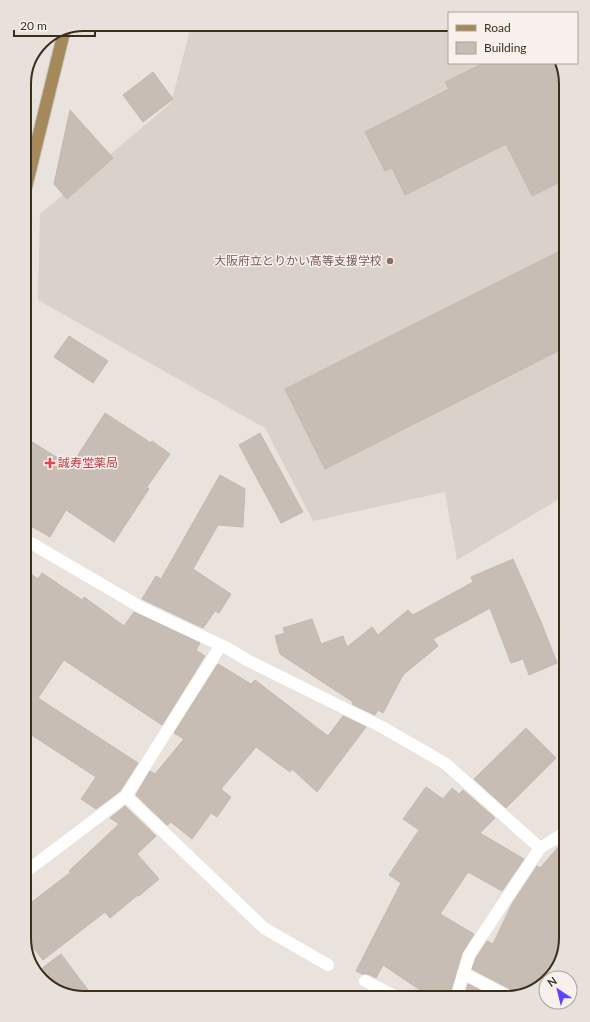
<svg xmlns="http://www.w3.org/2000/svg" width="590" height="1022" font-family="Lato,'Noto Sans JP',sans-serif">
	<rect width="100%" height="100%" fill="#eae2dc"/>
	<path fill="#dad1ca" d="M 190,24 L 449,24 L 449,63 L 561,63 L 566,84 L 566,495 L 457,560 L 445,492 L 313,521 L 265,428 L 38,300 L 40,214 L 171,103 L 191,26 Z"/>
	<path fill="#c8bdb4" stroke="#c4b8ae" d="M 484,63 L 561,63 L 566,84 L 566,179 L 532,196 L 506,144 L 405,195 L 392,168 L 385,171 L 365,132 L 449,89 L 445,82 Z
		M 153,72 L 173,99 L 143,122 L 123,95 Z
		M 70,110 L 113,158 L 67,199 L 54,184 Z
		M 566,248 L 566,347 L 325,469 L 285,389 Z
		M 69,336 L 108,361 L 93,383 L 54,357 Z
		M 105,413 L 151,443 L 152,441 L 170,454 L 147,487 L 149,489 L 114,542 L 66,510 L 50,537 L 24,522 L 24,437 L 71,466 Z
		M 260,433 L 303,512 L 281,523 L 239,445 Z
		M 220,475 L 245,489 L 243,527 L 218,525 L 193,569 L 231,594 L 219,613 L 215,611 L 203,628 L 142,599 L 156,576 L 161,579 Z
		M 513,559 L 541,622 L 557,663 L 529,675 L 523,659 L 511,663 L 490,608 L 433,639 L 438,646 L 403,675 L 383,713 L 378,710 L 375,715 L 352,704 L 353,702 L 280,654 L 275,636 L 285,633 L 283,628 L 312,619 L 321,644 L 343,636 L 347,647 L 372,627 L 378,635 L 408,610 L 413,615 L 473,582 L 471,577 Z
		M 24,569 L 38,579 L 42,573 L 82,600 L 84,597 L 124,626 L 134,612 L 200,643 L 196,650 L 205,656 L 162,725 L 64,660 L 38,698 L 138,763 L 120,791 L 96,809 L 81,799 L 96,777 L 24,730 Z
		M 218,664 L 251,684 L 255,680 L 328,736 L 343,716 L 366,727 L 317,792 L 292,769 L 290,772 L 256,747 L 221,789 L 231,797 L 217,817 L 211,813 L 192,839 L 171,822 L 167,825 L 136,795 L 150,771 L 155,774 L 184,739 L 174,733 Z
		M 526,728 L 556,758 L 506,808 L 474,779 Z
		M 426,787 L 443,799 L 452,788 L 459,794 L 463,790 L 495,818 L 480,833 L 524,859 L 502,891 L 468,872 L 440,914 L 474,934 L 462,953 L 449,998 L 432,998 L 383,965 L 376,978 L 368,974 L 362,974 L 356,971 L 401,883 L 389,875 L 419,830 L 403,819 Z
		M 125,806 L 156,836 L 137,854 L 159,879 L 139,896 L 138,895 L 110,918 L 105,912 L 43,960 L 24,936 L 24,908 L 71,872 L 69,871 L 119,824 L 110,818 Z
		M 566,841 L 566,938 L 556,971 L 548,978 L 546,978 L 546,980 L 532,992 L 516,996 L 515,993 L 512,990 L 472,969 L 476,958 L 487,941 L 493,944 L 512,904 L 537,866 L 540,868 L 561,844 Z
		M 61,954 L 94,998 L 80,998 L 51,988 L 37,972 Z
		M 468,984 L 495,998 L 464,998 Z"/>
	<g fill="none" stroke-linecap="round" stroke-linejoin="round">
		<g stroke="#c4c1bb" stroke-width="14">
			<path id="major" d="M 24,195 L 64,32"/>
		</g>
		<path stroke="#fff" stroke-width="12" d="M 24,539 L 142,608 L 227,648 L 247,660 L 382,727 L 446,764 L 540,848
			M 126,796 L 264,928 L 328,965
			M 24,873 L 126,796 L 221,645
			M 463,973 L 509,997
			M 365,981 L 399,998
			M 456,998 L 469,955 L 540,848 L 566,832"/>
		<use href="#major" stroke="#a5895b" stroke-width="12"/>
	</g>
	<circle fill="#8d6e63" stroke="#f7f0ec" stroke-width="1.5" cx="390" cy="261" r="4"/>
	<path fill="#e0444e" stroke="#f7f0ec" stroke-width="1.5" d="M48 457h4v4h4v4h-4v4h-4v-4h-4v-4h4z"/>
	<g text-anchor="middle" stroke-width="3" stroke-linejoin="round" paint-order="stroke">
		<g font-size="12" fill="#785e54" stroke="#f7f0ec" text-anchor="end">
			<text x="382" y="265">大阪府立とりかい高等支援学校</text>
		</g>
		<g font-size="12" fill="#be3a42" stroke="#f7f0ec" text-anchor="start">
			<text x="58" y="467">誠寿堂薬局</text>
		</g>
	</g>
	<path d="M0 0H590V1022H0ZM84 31H506A53 53 0 0 1 559 84V938A53 53 0 0 1 506 991H84A53 53 0 0 1 31 938V84A53 53 0 0 1 84 31Z" fill="#e8e1db" fill-rule="evenodd"/>
	<path fill="none" stroke="#3b2f1c" stroke-width="2" d="M84 31H506A53 53 0 0 1 559 84V938A53 53 0 0 1 506 991H84A53 53 0 0 1 31 938V84A53 53 0 0 1 84 31Z"/>
	<rect x="448" y="12" width="130" height="52" fill="#f7f0ec" stroke="#aca399"/>
	<rect x="456" y="25" width="20" height="6" fill="#a5895b" stroke="#aca399"/>
	<text x="484" y="32" font-size="12" fill="#3b2f1c">Road</text>
	<rect x="456" y="42" width="20" height="12" fill="#c8bdb4" stroke="#aca399"/>
	<text x="484" y="52" font-size="12" fill="#3b2f1c">Building</text>
	<g transform="translate(558 990) rotate(325)"><circle r="19" fill="#f7f0ec" stroke="#aca399"/>
	<path d="M0-3L7 15L0 10L-7 15Z" fill="#5c45ff"/>
	<text y="-6" font-size="11" font-weight="bold" text-anchor="middle" fill="#3b2f1c">N</text>
	</g>
	<path d="M14 30v6h81v-6" fill="none" stroke="#3b2f1c" stroke-width="2"/>
	<text x="20" y="30" font-size="12" fill="#3b2f1c" stroke="#f7f0ec" stroke-width="3" paint-order="stroke">20 m</text>
</svg>
